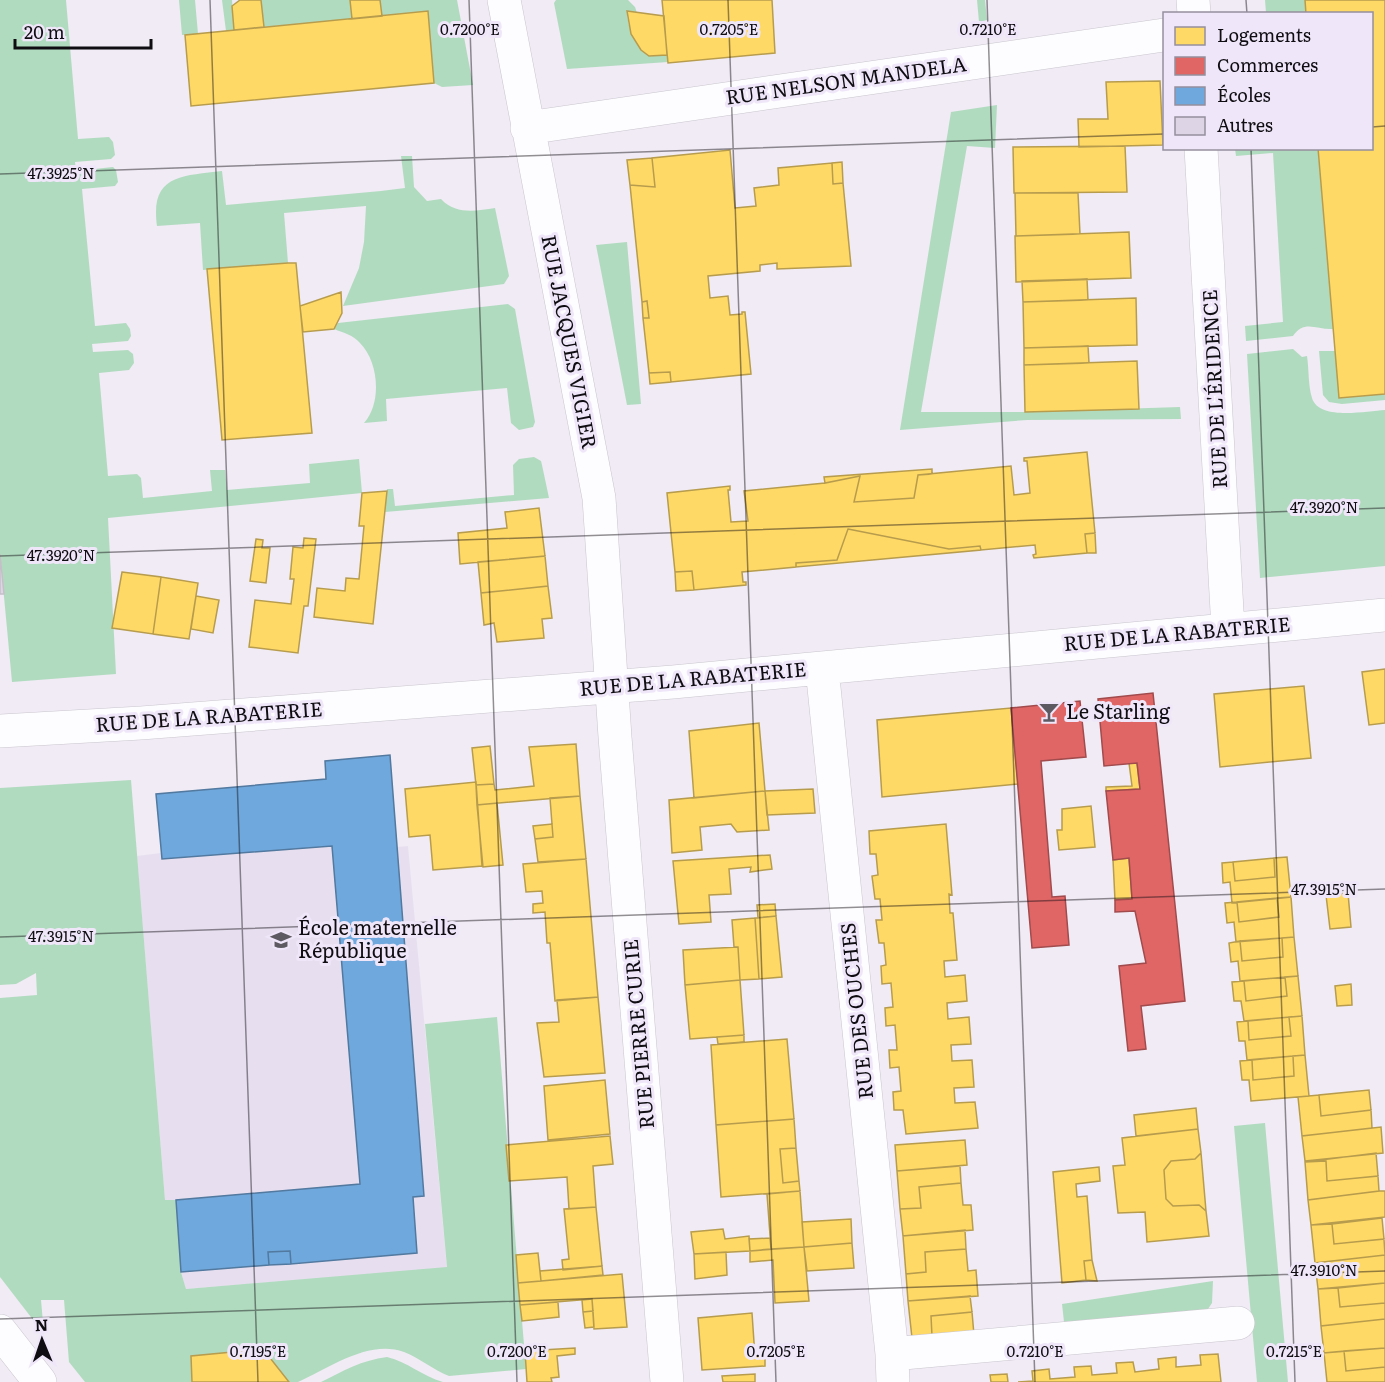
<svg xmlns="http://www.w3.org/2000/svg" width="1385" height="1382" font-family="Literata,serif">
	<rect width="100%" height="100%" fill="#f0ebf5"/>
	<path fill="#e7dfef" d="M 325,761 L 397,847 L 408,846 L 447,1268 L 186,1289 L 181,1272 L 175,1200 L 165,1200 L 137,856 L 161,853 L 156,794 L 325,779 Z"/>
	<path fill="#b1dbbf" d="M 0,0 L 66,0 L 78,139 L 109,137 L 113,142 L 115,155 L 111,159 L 75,162 L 76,171 L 113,167 L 116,170 L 118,182 L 115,186 L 82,189 L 95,326 L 126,323 L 130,329 L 131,336 L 128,341 L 92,344 L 93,352 L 128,350 L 133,354 L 134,363 L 129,370 L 99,373 L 108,476 L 137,474 L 141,478 L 143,498 L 212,491 L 210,470 L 225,470 L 227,490 L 310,483 L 309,464 L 359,459 L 362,493 L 108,518 L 116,674 L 12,682 L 0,554 Z
		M 179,0 L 195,0 L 198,34 L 182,35 Z
		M 222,0 L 232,0 L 234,30 L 226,31 Z
		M 261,0 L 350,0 L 352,19 L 264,27 Z
		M 380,0 L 457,0 L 473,85 L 442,87 L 434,83 L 428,12 L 382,16 Z
		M 556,0 L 628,0 L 635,7 L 637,13 L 627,12 C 628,30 635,45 649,56 L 667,55 L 668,62 L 567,69 L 554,3 Z
		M 977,0 L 985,0 L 987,20 L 979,22 Z
		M 1265,0 L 1305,0 L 1306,13 L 1266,13 Z
		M 997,105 L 995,148 L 967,146 L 921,412 L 1025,412 L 1180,407 L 1181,419 L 1027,420 L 900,430 L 951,112 Z
		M 1235,149 L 1318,149 L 1333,329 C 1317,330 1304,319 1293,336 L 1246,341 L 1245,326 L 1283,322 L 1273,153 L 1236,156 Z
		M 401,156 L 412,156 L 414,187 L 427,201 L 441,199 C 456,215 476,211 495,208 L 509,276 L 504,284 L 343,306 L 359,268 L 364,242 L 366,206 L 284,213 L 288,263 L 203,270 L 200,223 L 157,226 C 150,175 181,176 222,171 L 226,205 L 381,191 L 405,188 Z
		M 627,242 L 641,404 L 627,405 L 596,245 Z
		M 508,304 L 515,309 L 535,422 L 533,427 L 519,430 L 511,423 L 507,388 L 386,399 L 387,421 L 364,423 C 382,403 379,362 360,343 C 353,335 344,333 334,329 L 338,323 Z
		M 1293,349 L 1302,357 L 1307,356 C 1309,369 1308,386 1312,398 C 1319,421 1366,411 1385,410 L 1385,566 L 1260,578 L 1247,354 Z
		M 1319,351 L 1335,351 L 1385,394 L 1385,400 L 1342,404 L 1329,402 L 1323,395 Z
		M 534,457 L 541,461 L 542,465 L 549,498 L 385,512 L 387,489 L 393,489 L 395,506 L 514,495 L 513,465 L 519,459 Z
		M 131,780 L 165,1200 L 176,1200 L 181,1272 L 186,1289 L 447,1267 L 425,1024 L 497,1017 L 526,1369 L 449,1376 C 433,1370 420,1358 404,1352 C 369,1339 329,1368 298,1382 L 289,1382 L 263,1350 L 191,1356 L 192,1382 L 85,1382 L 69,1362 L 64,1300 L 41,1300 L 44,1334 L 0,1277 L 0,998 L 37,995 L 36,973 L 16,984 L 0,985 L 0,788 Z
		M 1265,1123 L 1288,1382 L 1257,1382 L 1234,1126 Z
		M 1213,1281 L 1212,1303 L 1206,1312 L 1065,1331 L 1062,1304 Z
		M 387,1357 C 408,1362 422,1376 443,1382 L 321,1382 C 343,1371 362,1360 387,1357 Z"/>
	<path fill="#ffd966" stroke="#b79c4d" stroke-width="1.5" d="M 240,0 L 261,0 L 264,27 L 234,30 L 232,6 Z
		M 350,0 L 380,0 L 382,16 L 352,19 Z
		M 662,0 L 772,0 L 775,53 L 668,63 Z
		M 1305,0 L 1385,0 L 1385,394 L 1339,398 L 1318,148 L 1372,148 L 1372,14 L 1306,14 Z
		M 428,11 L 434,83 L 191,106 L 185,35 Z
		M 627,11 L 664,16 L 667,55 L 649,56 L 641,50 L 631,34 Z
		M 1160,81 L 1163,145 L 1079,147 L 1078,119 L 1108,119 L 1106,82 Z
		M 1125,146 L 1127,192 L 1014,193 L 1013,147 Z
		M 730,150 L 735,208 L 756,206 L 754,188 L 779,185 L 778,168 L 832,163 L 833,184 L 843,183 L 851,266 L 777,269 L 777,263 L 760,265 L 760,271 L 708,276 L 710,298 L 728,296 L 730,315 L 742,314 L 742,312 L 745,312 L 751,374 L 671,382 L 670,372 L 649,373 L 643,318 L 649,318 L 647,301 L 642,302 L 630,185 L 655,187 L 652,158 Z
		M 652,158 L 655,187 L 630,185 L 627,160 Z
		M 842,162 L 843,183 L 833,184 L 832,163 Z
		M 1015,193 L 1078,193 L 1080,234 L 1016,236 Z
		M 1129,232 L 1131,278 L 1016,282 L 1015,236 Z
		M 288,263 L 296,263 L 312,433 L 222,440 L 207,269 Z
		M 1087,279 L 1088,300 L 1023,302 L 1022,281 Z
		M 341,292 L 342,313 L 334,329 L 303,332 L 300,306 Z
		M 1136,298 L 1137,345 L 1024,348 L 1023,302 Z
		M 647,301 L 649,318 L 643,318 L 642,302 Z
		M 1088,346 L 1089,363 L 1024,365 L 1024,348 Z
		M 1137,361 L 1139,409 L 1025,412 L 1024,365 Z
		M 670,372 L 671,382 L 650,384 L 649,373 Z
		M 1087,452 L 1095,533 L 1085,534 L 1087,553 L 1034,558 L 1033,555 L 1036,554 L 1035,545 L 981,550 L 980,546 L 949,549 L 848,529 L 837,560 L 796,563 L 796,567 L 742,572 L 743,582 L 746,582 L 746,585 L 694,590 L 692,571 L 675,572 L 667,493 L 730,486 L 730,490 L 728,490 L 731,522 L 748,521 L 744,491 L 825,483 L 860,476 L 854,502 L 914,498 L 918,475 L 1011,466 L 1014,495 L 1030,493 L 1027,461 L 1024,461 L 1024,458 Z
		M 932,469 L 932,474 L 918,475 L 914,498 L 854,502 L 860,476 L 825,483 L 824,477 Z
		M 387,491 L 373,624 L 314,617 L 317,588 L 345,591 L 346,578 L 359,579 L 364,526 L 359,526 L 362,493 Z
		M 539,508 L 545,556 L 460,564 L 458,533 L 507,528 L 505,512 Z
		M 848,529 L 949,549 L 980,546 L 981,550 L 796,567 L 796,563 L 837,560 Z
		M 1095,533 L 1096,553 L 1087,553 L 1085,534 Z
		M 304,538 L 316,539 L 308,606 L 304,606 L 298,653 L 249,647 L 255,600 L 291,604 L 294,579 L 290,579 L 293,547 L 303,548 Z
		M 256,539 L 263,540 L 262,548 L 270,548 L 266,583 L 250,581 Z
		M 545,556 L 548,586 L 481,593 L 478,562 Z
		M 692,571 L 694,590 L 676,591 L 675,572 Z
		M 122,572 L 161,577 L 153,634 L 112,628 Z
		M 161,577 L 198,583 L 189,639 L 153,634 Z
		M 548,586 L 552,618 L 542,619 L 544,638 L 497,642 L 494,623 L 484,625 L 481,593 Z
		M 196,596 L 219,600 L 213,633 L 191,629 Z
		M 1385,669 L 1385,723 L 1369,725 L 1362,672 Z
		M 1304,686 L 1311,758 L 1220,767 L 1214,694 Z
		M 1011,708 L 1018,784 L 882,797 L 877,720 Z
		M 759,723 L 765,791 L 694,798 L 689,731 Z
		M 576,744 L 580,796 L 477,805 L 476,785 L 494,784 L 495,790 L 534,786 L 529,747 Z
		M 490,746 L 494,784 L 476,785 L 472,748 Z
		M 1129,763 L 1137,763 L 1140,789 L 1106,791 L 1106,787 L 1132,786 Z
		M 476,782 L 482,866 L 433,870 L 430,835 L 409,837 L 405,789 Z
		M 813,789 L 815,813 L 767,815 L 765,791 Z
		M 765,791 L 769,830 L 737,832 L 731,824 L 700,827 L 702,850 L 672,853 L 669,800 Z
		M 580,796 L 586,859 L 538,862 L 535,839 L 553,837 L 550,798 Z
		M 497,803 L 503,865 L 483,867 L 477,805 Z
		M 1091,806 L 1095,847 L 1059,850 L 1057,830 L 1062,830 L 1062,809 Z
		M 552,824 L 553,837 L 535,839 L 533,826 Z
		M 946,824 L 952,895 L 949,894 L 950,913 L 953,913 L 957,960 L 944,961 L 945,977 L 965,975 L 967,1001 L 947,1003 L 948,1019 L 969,1017 L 971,1044 L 951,1045 L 952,1061 L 972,1060 L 974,1087 L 954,1088 L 955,1103 L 975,1102 L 978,1128 L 906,1134 L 903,1110 L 894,1110 L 893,1092 L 901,1091 L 899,1067 L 890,1068 L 889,1050 L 897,1050 L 895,1025 L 886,1026 L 885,1008 L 893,1007 L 891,983 L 882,984 L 881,966 L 886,965 L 884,943 L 879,943 L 876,920 L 882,920 L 880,899 L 875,899 L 872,876 L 878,875 L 876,854 L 870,854 L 869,831 Z
		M 770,855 L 772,869 L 750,872 L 751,867 L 729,869 L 731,894 L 709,895 L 711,922 L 679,924 L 673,861 Z
		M 1287,857 L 1291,897 L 1232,903 L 1230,882 L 1223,883 L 1222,863 L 1233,862 L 1235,881 L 1275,877 L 1274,858 Z
		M 1129,858 L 1132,899 L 1115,900 L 1113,860 Z
		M 1274,858 L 1275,877 L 1235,881 L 1233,862 Z
		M 586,859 L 598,997 L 555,1001 L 550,943 L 547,943 L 545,912 L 533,913 L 533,904 L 543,903 L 542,891 L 526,892 L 523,864 Z
		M 1348,893 L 1351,927 L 1330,929 L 1326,895 Z
		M 1291,897 L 1294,937 L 1236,942 L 1234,922 L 1227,923 L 1225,903 L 1237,902 L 1239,922 L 1279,917 L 1277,898 Z
		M 1277,898 L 1279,917 L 1239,922 L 1237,902 Z
		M 775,904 L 776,916 L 758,918 L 757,905 Z
		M 776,916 L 782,977 L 759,979 L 755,918 Z
		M 755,918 L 759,979 L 740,980 L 738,947 L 734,947 L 732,920 Z
		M 1294,937 L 1298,976 L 1240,981 L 1238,961 L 1231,962 L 1229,943 L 1240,941 L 1242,961 L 1283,957 L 1282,938 Z
		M 1282,938 L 1283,957 L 1242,961 L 1240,941 Z
		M 738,947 L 740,980 L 685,985 L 683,950 Z
		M 1298,976 L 1302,1016 L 1244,1021 L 1241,1001 L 1234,1001 L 1232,982 L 1244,981 L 1246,1001 L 1287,996 L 1285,977 Z
		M 1285,977 L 1287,996 L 1246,1001 L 1244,981 Z
		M 740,980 L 744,1035 L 690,1039 L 685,985 Z
		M 1351,984 L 1352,1005 L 1337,1006 L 1335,986 Z
		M 598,997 L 605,1073 L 544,1077 L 537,1023 L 559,1022 L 557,1000 Z
		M 1302,1016 L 1305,1055 L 1247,1060 L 1245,1041 L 1239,1041 L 1237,1022 L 1248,1021 L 1249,1040 L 1291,1036 L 1289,1017 Z
		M 1289,1017 L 1291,1036 L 1249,1040 L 1248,1021 Z
		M 744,1035 L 744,1042 L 718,1044 L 717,1037 Z
		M 787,1039 L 794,1119 L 716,1125 L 711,1045 Z
		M 1305,1055 L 1309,1096 L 1251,1101 L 1249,1080 L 1242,1080 L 1240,1061 L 1252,1060 L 1253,1080 L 1294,1076 L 1293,1056 Z
		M 1293,1056 L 1294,1076 L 1253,1080 L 1252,1060 Z
		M 605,1080 L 610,1134 L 548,1140 L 544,1086 Z
		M 1369,1090 L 1371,1110 L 1321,1116 L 1319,1095 Z
		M 1319,1095 L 1321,1116 L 1371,1110 L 1372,1128 L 1302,1136 L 1298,1097 Z
		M 1196,1108 L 1198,1129 L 1136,1136 L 1134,1115 Z
		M 794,1119 L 796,1148 L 780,1149 L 783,1183 L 799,1181 L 800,1191 L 721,1197 L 716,1125 Z
		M 1381,1127 L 1383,1153 L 1305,1161 L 1302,1136 Z
		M 1198,1129 L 1201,1153 L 1195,1159 L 1171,1161 L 1164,1170 L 1166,1199 L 1173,1206 L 1199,1205 L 1206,1211 L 1209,1236 L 1147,1242 L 1145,1212 L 1118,1213 L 1113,1166 L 1125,1165 L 1122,1138 Z
		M 610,1136 L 613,1164 L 593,1166 L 596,1207 L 569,1209 L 567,1177 L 509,1181 L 506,1145 Z
		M 965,1140 L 967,1165 L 897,1171 L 895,1145 Z
		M 796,1148 L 799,1181 L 783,1183 L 780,1149 Z
		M 1201,1153 L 1206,1211 L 1199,1205 L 1173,1206 L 1166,1199 L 1164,1170 L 1171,1161 L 1195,1159 Z
		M 1376,1153 L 1378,1176 L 1327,1181 L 1326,1161 L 1305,1162 Z
		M 1326,1161 L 1327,1181 L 1378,1176 L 1379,1191 L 1308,1200 L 1305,1162 Z
		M 960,1166 L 961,1183 L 919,1187 L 921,1208 L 900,1209 L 897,1171 Z
		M 1099,1167 L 1100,1181 L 1076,1184 L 1077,1197 L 1087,1196 L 1092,1260 L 1084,1261 L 1086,1280 L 1062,1283 L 1053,1172 Z
		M 961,1183 L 963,1205 L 971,1205 L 973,1230 L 903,1236 L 900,1209 L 921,1208 L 919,1187 Z
		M 800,1191 L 804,1247 L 771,1249 L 767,1194 Z
		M 1379,1191 L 1385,1191 L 1385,1217 L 1311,1225 L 1308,1200 Z
		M 596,1207 L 602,1266 L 563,1270 L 562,1260 L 569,1259 L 564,1209 Z
		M 1382,1218 L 1384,1239 L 1334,1244 L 1332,1224 Z
		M 851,1219 L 852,1243 L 804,1247 L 802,1222 Z
		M 1332,1224 L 1334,1244 L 1384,1239 L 1385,1255 L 1315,1263 L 1311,1225 Z
		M 723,1229 L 725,1239 L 749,1236 L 750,1251 L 694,1254 L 691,1232 Z
		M 965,1230 L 966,1249 L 925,1252 L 926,1272 L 906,1274 L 903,1236 Z
		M 770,1238 L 771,1249 L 750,1251 L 749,1239 Z
		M 852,1243 L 854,1268 L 807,1271 L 804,1247 Z
		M 804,1247 L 809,1301 L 775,1303 L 773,1260 L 750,1262 L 750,1251 Z
		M 966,1249 L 968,1271 L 976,1270 L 978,1296 L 908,1301 L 906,1274 L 926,1272 L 925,1252 Z
		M 726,1252 L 727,1275 L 695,1279 L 694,1254 Z
		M 538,1253 L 541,1281 L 518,1283 L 516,1255 Z
		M 1385,1255 L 1385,1283 L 1318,1289 L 1315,1263 Z
		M 1092,1260 L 1097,1281 L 1086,1280 L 1084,1261 Z
		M 602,1266 L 603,1275 L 541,1281 L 540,1271 Z
		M 622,1274 L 627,1327 L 594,1329 L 592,1299 L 520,1305 L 518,1283 Z
		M 1385,1283 L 1385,1303 L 1340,1307 L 1338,1288 Z
		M 1338,1288 L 1340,1307 L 1385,1303 L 1385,1319 L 1321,1326 L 1318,1289 Z
		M 970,1296 L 972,1312 L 931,1316 L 932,1336 L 912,1338 L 908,1301 Z
		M 592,1299 L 593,1311 L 583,1312 L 582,1300 Z
		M 558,1302 L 559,1317 L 522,1321 L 520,1305 Z
		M 593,1311 L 594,1327 L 585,1328 L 583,1312 Z
		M 972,1312 L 974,1335 L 932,1336 L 931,1316 Z
		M 752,1313 L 755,1357 L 765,1356 L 765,1366 L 702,1370 L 698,1318 Z
		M 1385,1319 L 1385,1348 L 1324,1353 L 1321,1326 Z
		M 575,1348 L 575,1354 L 557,1356 L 559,1377 L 551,1378 L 552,1382 L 527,1382 L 525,1351 Z
		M 1385,1348 L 1385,1367 L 1346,1371 L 1344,1351 Z
		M 263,1349 L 289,1382 L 192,1382 L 191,1356 Z
		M 1344,1351 L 1346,1371 L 1385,1367 L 1385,1382 L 1327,1382 L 1324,1353 Z
		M 1218,1354 L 1221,1382 L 1018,1382 L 1033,1381 L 1032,1371 L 1049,1369 L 1050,1379 L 1075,1377 L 1074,1367 L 1091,1366 L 1092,1375 L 1117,1373 L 1116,1363 L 1133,1362 L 1135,1372 L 1159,1369 L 1158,1359 L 1176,1357 L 1176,1367 L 1201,1365 L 1200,1355 Z
		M 755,1374 L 755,1382 L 723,1382 L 722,1376 Z
		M 1007,1374 L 1008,1382 L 991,1382 L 990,1375 Z"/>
	<path fill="#e06666" stroke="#a14b4d" stroke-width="1.5" d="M 1153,693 L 1185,1001 L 1141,1006 L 1146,1049 L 1128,1051 L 1119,966 L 1146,963 L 1135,911 L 1115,912 L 1115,900 L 1132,899 L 1129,858 L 1113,860 L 1106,791 L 1140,789 L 1137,763 L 1104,766 L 1098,699 Z
		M 1080,701 L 1086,757 L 1041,761 L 1052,897 L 1065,896 L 1069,945 L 1032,948 L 1011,708 Z"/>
	<path fill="#6fa8dc" stroke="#52799f" stroke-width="1.5" d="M 390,755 L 424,1196 L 413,1197 L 417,1253 L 291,1264 L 290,1251 L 268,1252 L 269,1265 L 181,1272 L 176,1200 L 360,1184 L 332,846 L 162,859 L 156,794 L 326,779 L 325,761 Z
		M 290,1251 L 291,1264 L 269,1265 L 268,1252 Z"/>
	<path fill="#ddd4e5" stroke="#c4c0c8" stroke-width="1.5" d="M 0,554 L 4,594 L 0,594 Z"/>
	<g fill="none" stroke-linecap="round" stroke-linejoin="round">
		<g stroke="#cac6ce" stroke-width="34">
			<path id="street" d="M 504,0 L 599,498 L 615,737 L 667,1382
				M 1193,0 L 1194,14
				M 527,128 L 1164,35
				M 1201,148 L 1228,629
				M 822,668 L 892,1354 L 1238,1323
				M 0,731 L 141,723 L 673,682 L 1385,615
				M 0,1331 L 40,1382
				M 892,1354 L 893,1382"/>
		</g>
		<use href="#street" stroke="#fdfcfe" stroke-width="33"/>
	</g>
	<path fill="none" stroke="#0f0c12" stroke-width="1.5" stroke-opacity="0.45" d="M 210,0 L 258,1382M 469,0 L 517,1382M 728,0 L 776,1382M 987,0 L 1035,1382M 1246,0 L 1247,14M 1372,127 L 1385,126M 1251,148 L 1295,1382M 0,174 L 1164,134M 0,556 L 1385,508M 0,937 L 1385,889M 0,1319 L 1385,1271"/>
	<defs>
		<g id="bar-bare" transform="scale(1.62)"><path d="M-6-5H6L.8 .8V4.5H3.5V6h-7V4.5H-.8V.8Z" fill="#5e5a61" stroke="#efe7f9" stroke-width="2.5" paint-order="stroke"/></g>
		<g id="school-bare" transform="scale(1.62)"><path d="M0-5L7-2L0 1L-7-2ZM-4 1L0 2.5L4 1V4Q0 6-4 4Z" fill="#5e5a61" stroke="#efe7f9" stroke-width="2.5" paint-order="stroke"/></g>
	</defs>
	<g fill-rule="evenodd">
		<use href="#bar-bare" x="1049" y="712"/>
		<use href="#school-bare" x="281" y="940"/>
	</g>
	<g text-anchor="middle" stroke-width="6" stroke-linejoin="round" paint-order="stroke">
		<g font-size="20" fill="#0f0c12" stroke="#efe7f9">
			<text transform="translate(846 81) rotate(-8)" y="7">RUE NELSON MANDELA</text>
			<text transform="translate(569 342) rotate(79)" y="7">RUE JACQUES VIGIER</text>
			<text transform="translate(1215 389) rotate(-93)" y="7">RUE DE L'ÉRIDENCE</text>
			<text transform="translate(1177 634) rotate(-5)" y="7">RUE DE LA RABATERIE</text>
			<text transform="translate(693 679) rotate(-5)" y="7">RUE DE LA RABATERIE</text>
			<text transform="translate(209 717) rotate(-4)" y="7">RUE DE LA RABATERIE</text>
			<text transform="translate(857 1011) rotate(-96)" y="7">RUE DES OUCHES</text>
			<text transform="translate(639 1034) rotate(-95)" y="7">RUE PIERRE CURIE</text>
		</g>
		<g font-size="20" fill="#0f0c12" stroke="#efe7f9" text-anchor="start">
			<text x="1066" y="719">Le Starling</text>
			<text x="298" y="935">École maternelle<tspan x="298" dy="23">République</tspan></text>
		</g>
	</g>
	<g font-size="15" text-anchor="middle" fill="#0f0c12" stroke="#efe7f9" stroke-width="6" stroke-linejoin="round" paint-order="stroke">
		<text x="470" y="35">0.7200°E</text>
		<text x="729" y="35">0.7205°E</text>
		<text x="988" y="35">0.7210°E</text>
		<text x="61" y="179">47.3925°N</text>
		<text x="1324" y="513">47.3920°N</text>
		<text x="61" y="561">47.3920°N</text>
		<text x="1324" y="895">47.3915°N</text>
		<text x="61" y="942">47.3915°N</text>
		<text x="1324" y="1276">47.3910°N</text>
		<text x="258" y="1357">0.7195°E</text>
		<text x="517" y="1357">0.7200°E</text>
		<text x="776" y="1357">0.7205°E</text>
		<text x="1035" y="1357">0.7210°E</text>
		<text x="1294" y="1357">0.7215°E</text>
	</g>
	<rect x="1163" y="12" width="210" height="138" fill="#efe7f9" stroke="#958f9d" stroke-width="1.5"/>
	<rect x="1175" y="27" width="30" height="18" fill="#ffd966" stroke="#958f9d" stroke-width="1.5"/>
	<text x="1217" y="42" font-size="18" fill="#0f0c12">Logements</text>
	<rect x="1175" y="57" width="30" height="18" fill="#e06666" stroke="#958f9d" stroke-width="1.5"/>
	<text x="1217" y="72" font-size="18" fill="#0f0c12">Commerces</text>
	<rect x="1175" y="87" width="30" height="18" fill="#6fa8dc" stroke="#958f9d" stroke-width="1.5"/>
	<text x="1217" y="102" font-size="18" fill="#0f0c12">Écoles</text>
	<rect x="1175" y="117" width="30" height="18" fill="#ddd4e5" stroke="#958f9d" stroke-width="1.5"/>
	<text x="1217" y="132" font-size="18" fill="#0f0c12">Autres</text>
	<g transform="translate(42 1340) rotate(358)" stroke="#efe7f9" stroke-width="4.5" paint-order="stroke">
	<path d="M0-4.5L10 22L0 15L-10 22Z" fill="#0f0c12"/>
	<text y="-9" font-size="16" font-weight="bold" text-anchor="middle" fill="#0f0c12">N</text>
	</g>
	<path d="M15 39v9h136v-9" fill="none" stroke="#0f0c12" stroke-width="3"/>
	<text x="24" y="39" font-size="18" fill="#0f0c12" stroke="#efe7f9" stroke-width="4.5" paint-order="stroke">20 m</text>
</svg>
